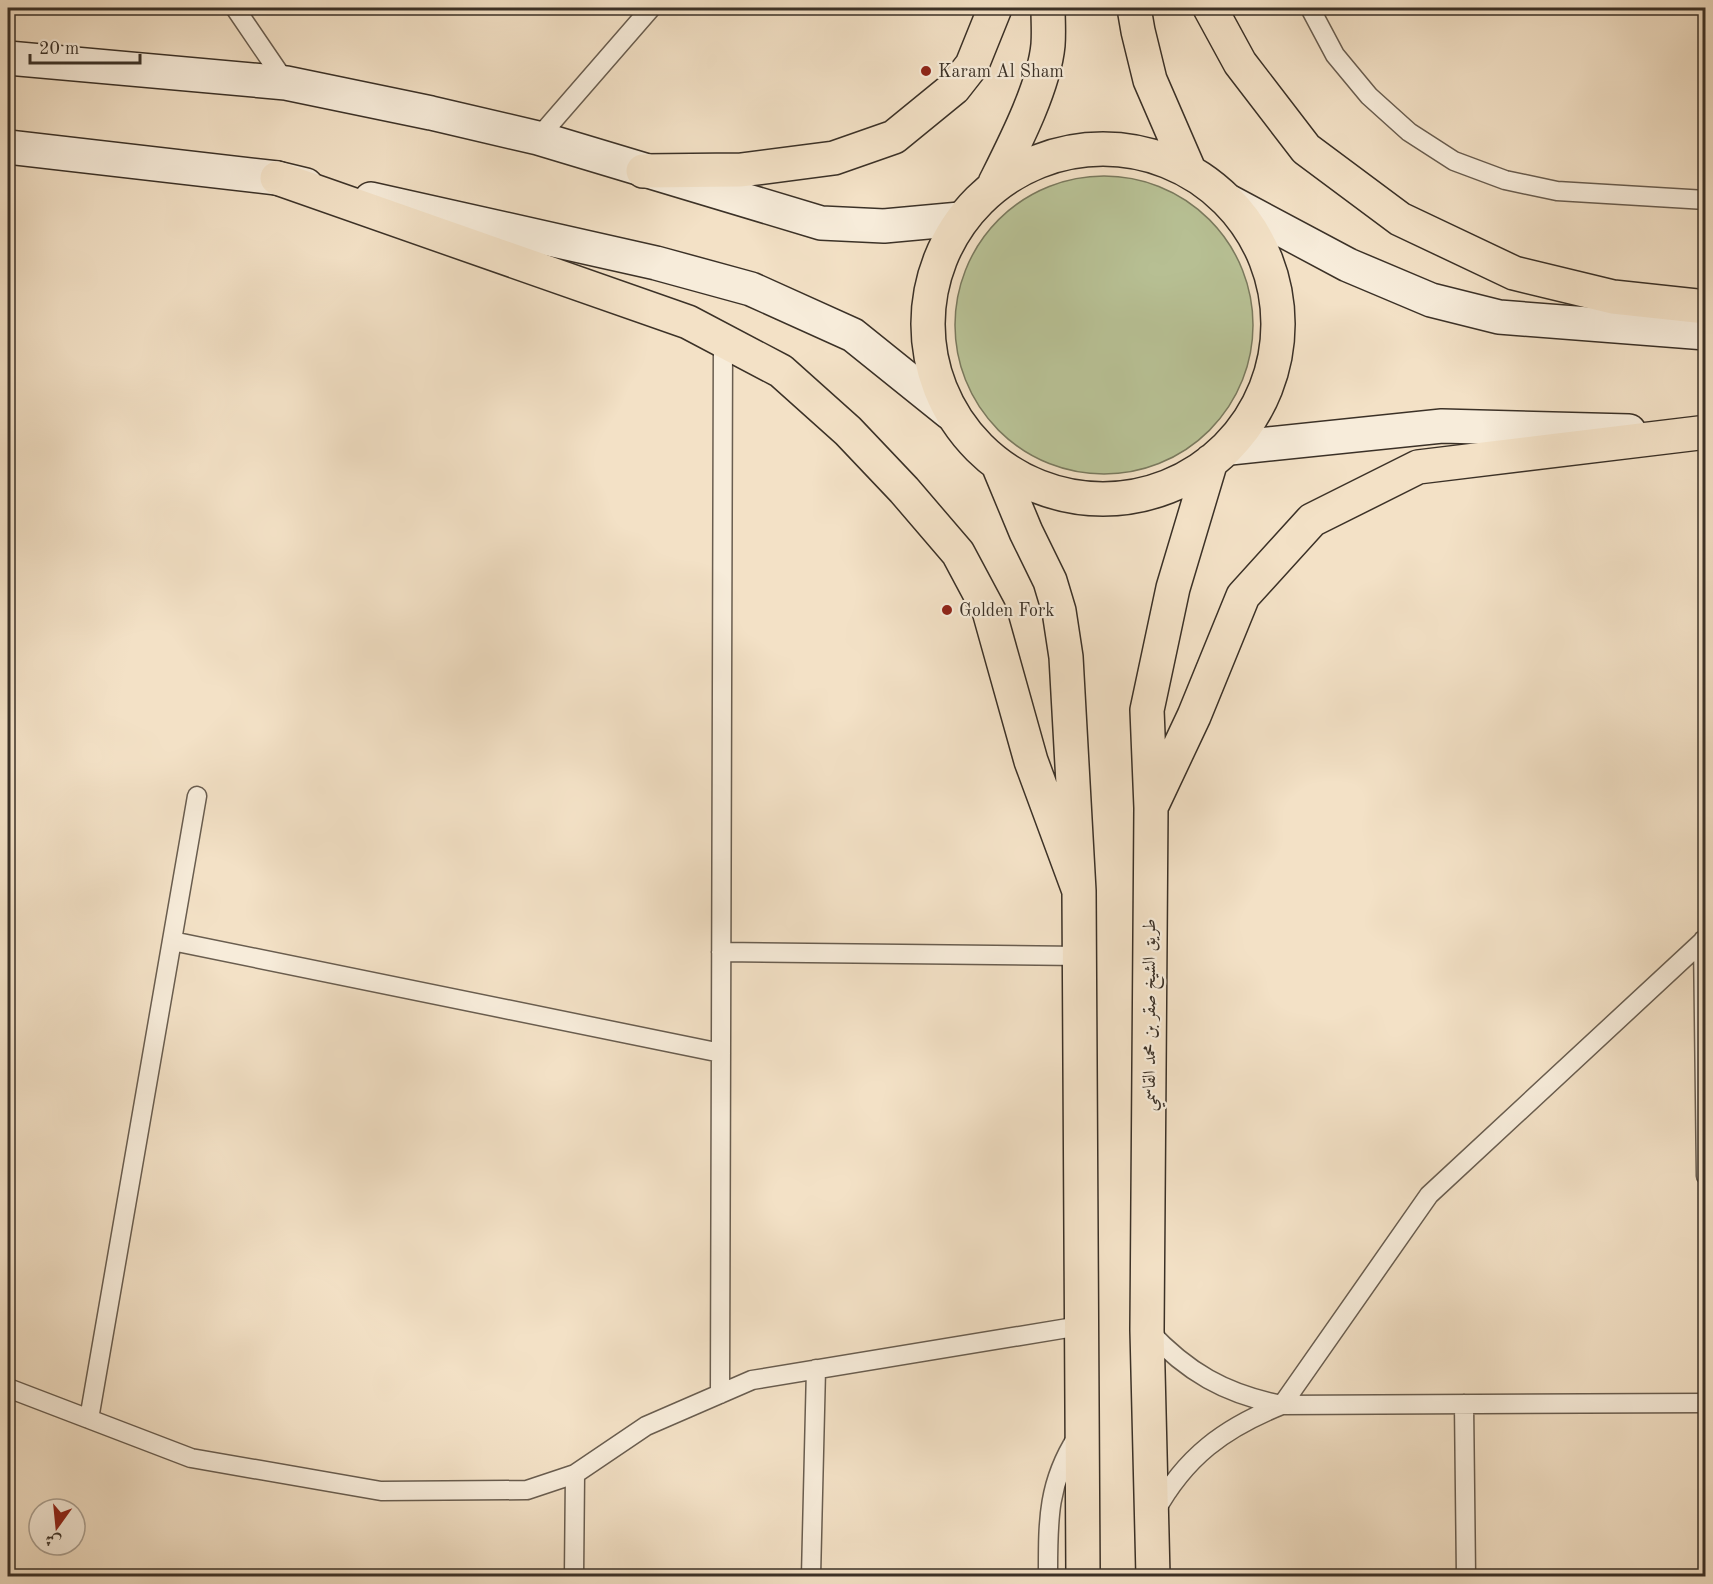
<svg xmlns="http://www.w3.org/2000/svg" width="1713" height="1584" font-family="'Old Standard TT',Amiri,serif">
	<rect width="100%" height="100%" fill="#f3e1c6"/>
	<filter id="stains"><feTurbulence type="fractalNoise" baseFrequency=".00333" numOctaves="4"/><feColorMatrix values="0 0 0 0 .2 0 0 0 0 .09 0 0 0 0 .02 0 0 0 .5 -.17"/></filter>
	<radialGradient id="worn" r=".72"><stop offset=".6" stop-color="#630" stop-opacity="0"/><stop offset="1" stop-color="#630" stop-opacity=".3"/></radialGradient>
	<path fill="#b9c397" stroke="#7a7a5f" stroke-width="1.5" d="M955 325a149 149 0 1 1 298 0a149 149 0 1 1-298 0Z"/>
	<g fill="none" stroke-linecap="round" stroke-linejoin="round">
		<g stroke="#695d4f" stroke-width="21">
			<path id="lane" d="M 235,8 L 286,83
				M 1310,8 L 1335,55 L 1369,96 L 1409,132 L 1454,161 L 1505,180 L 1557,191 L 1706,200
				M 538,138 L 651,8
				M 1706,940 L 1703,940 L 1706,1176
				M 172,941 L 721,1053
				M 721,952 L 1080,956
				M 1148,1330 C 1187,1372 1225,1394 1282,1405 L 1706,1403
				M 8,1388 L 191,1458 L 381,1491 L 527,1490 L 575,1474 L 646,1426 L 752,1380 L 1080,1326
				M 720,1394 L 723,340
				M 1464,1404 L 1466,1576
				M 89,1419 L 197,796
				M 1155,1512 C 1185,1457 1224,1428 1282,1405 L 1429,1195 L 1706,938
				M 574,1576 L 575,1474
				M 811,1576 L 816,1369
				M 1048,1576 C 1048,1522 1047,1484 1077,1437"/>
		</g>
		<g stroke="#3b3127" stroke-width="36">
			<path id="secondary" d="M 8,58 L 286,83 L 431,113 L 538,138 L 821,223 L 884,226 L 960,219
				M 8,147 L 277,178 L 306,185
				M 371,199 L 656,263 L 751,289 L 853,335 L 950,413
				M 1230,202 L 1348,265 L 1431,300 L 1499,317 L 1706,333
				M 1230,448 L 1442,426 L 1629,431"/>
		</g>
		<g stroke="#3b3127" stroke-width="36">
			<path id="highway" d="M 1134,8 L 1138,31 L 1150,80 L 1189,170
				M 1210,8 L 1240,63 L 1306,149 L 1400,219 L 1514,273 L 1613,297 L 1706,307
				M928 324a175 175 0 1 1 350 0a175 175 0 1 1-350 0Z
				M 643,171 L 741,170 L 834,158 L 894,137 L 954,88 L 972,65 L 995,8
				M 277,178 L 688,322 L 781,371 L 848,431 L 904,490 L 958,553 L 989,611 L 1031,761 L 1079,891
				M 995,183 C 1014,145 1044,87 1048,45 C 1049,32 1048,20 1048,8
				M 999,467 L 1026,532 L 1050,581 L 1059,611 L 1066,657 L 1079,891 L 1083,1576
				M 1153,803 L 1194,716 L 1243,596 L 1312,520 L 1418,467 L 1699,433
				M 1153,1576 L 1147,1330 L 1151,808 L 1147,710 L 1173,588 L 1211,461"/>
		</g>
		<use href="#lane" stroke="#f7ecda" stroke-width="18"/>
		<use href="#secondary" stroke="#f7ecda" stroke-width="33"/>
		<use href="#highway" stroke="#f3e1c6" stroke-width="33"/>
	</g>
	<g fill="#8f2418" stroke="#f7ecda" stroke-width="2">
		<circle cx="926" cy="71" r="6"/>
		<circle cx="947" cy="610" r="6"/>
	</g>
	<g text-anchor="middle" stroke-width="4.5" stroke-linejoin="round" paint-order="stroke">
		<g font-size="18" fill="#3b3127" stroke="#f7ecda" text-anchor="start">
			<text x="938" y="77">Karam Al Sham</text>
			<text x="959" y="616">Golden Fork</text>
		</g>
		<g font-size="18" fill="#3b3127" stroke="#f7ecda">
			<text transform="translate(1149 1015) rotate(-90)" y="6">طريق الشيخ صقر بن محمد القاسمي</text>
		</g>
	</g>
	<rect width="1713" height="1584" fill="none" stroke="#f3e1c6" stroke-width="30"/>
	<rect x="9" y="9" width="1695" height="1566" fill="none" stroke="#3b3127" stroke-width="3"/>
	<rect x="15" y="15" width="1683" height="1554" fill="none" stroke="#3b3127" stroke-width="1.5"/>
	<g transform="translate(57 1527) rotate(195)"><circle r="28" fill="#f7ecda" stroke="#aca192" stroke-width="1.5"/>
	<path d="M0-4.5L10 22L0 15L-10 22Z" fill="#8f2418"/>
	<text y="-9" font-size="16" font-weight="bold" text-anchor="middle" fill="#3b3127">ش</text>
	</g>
	<path d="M30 54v9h110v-9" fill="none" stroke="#3b3127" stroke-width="3"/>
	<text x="39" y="54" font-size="18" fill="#3b3127" stroke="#f7ecda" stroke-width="4.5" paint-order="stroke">20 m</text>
	<rect width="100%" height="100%" filter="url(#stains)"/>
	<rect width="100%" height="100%" fill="url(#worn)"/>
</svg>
